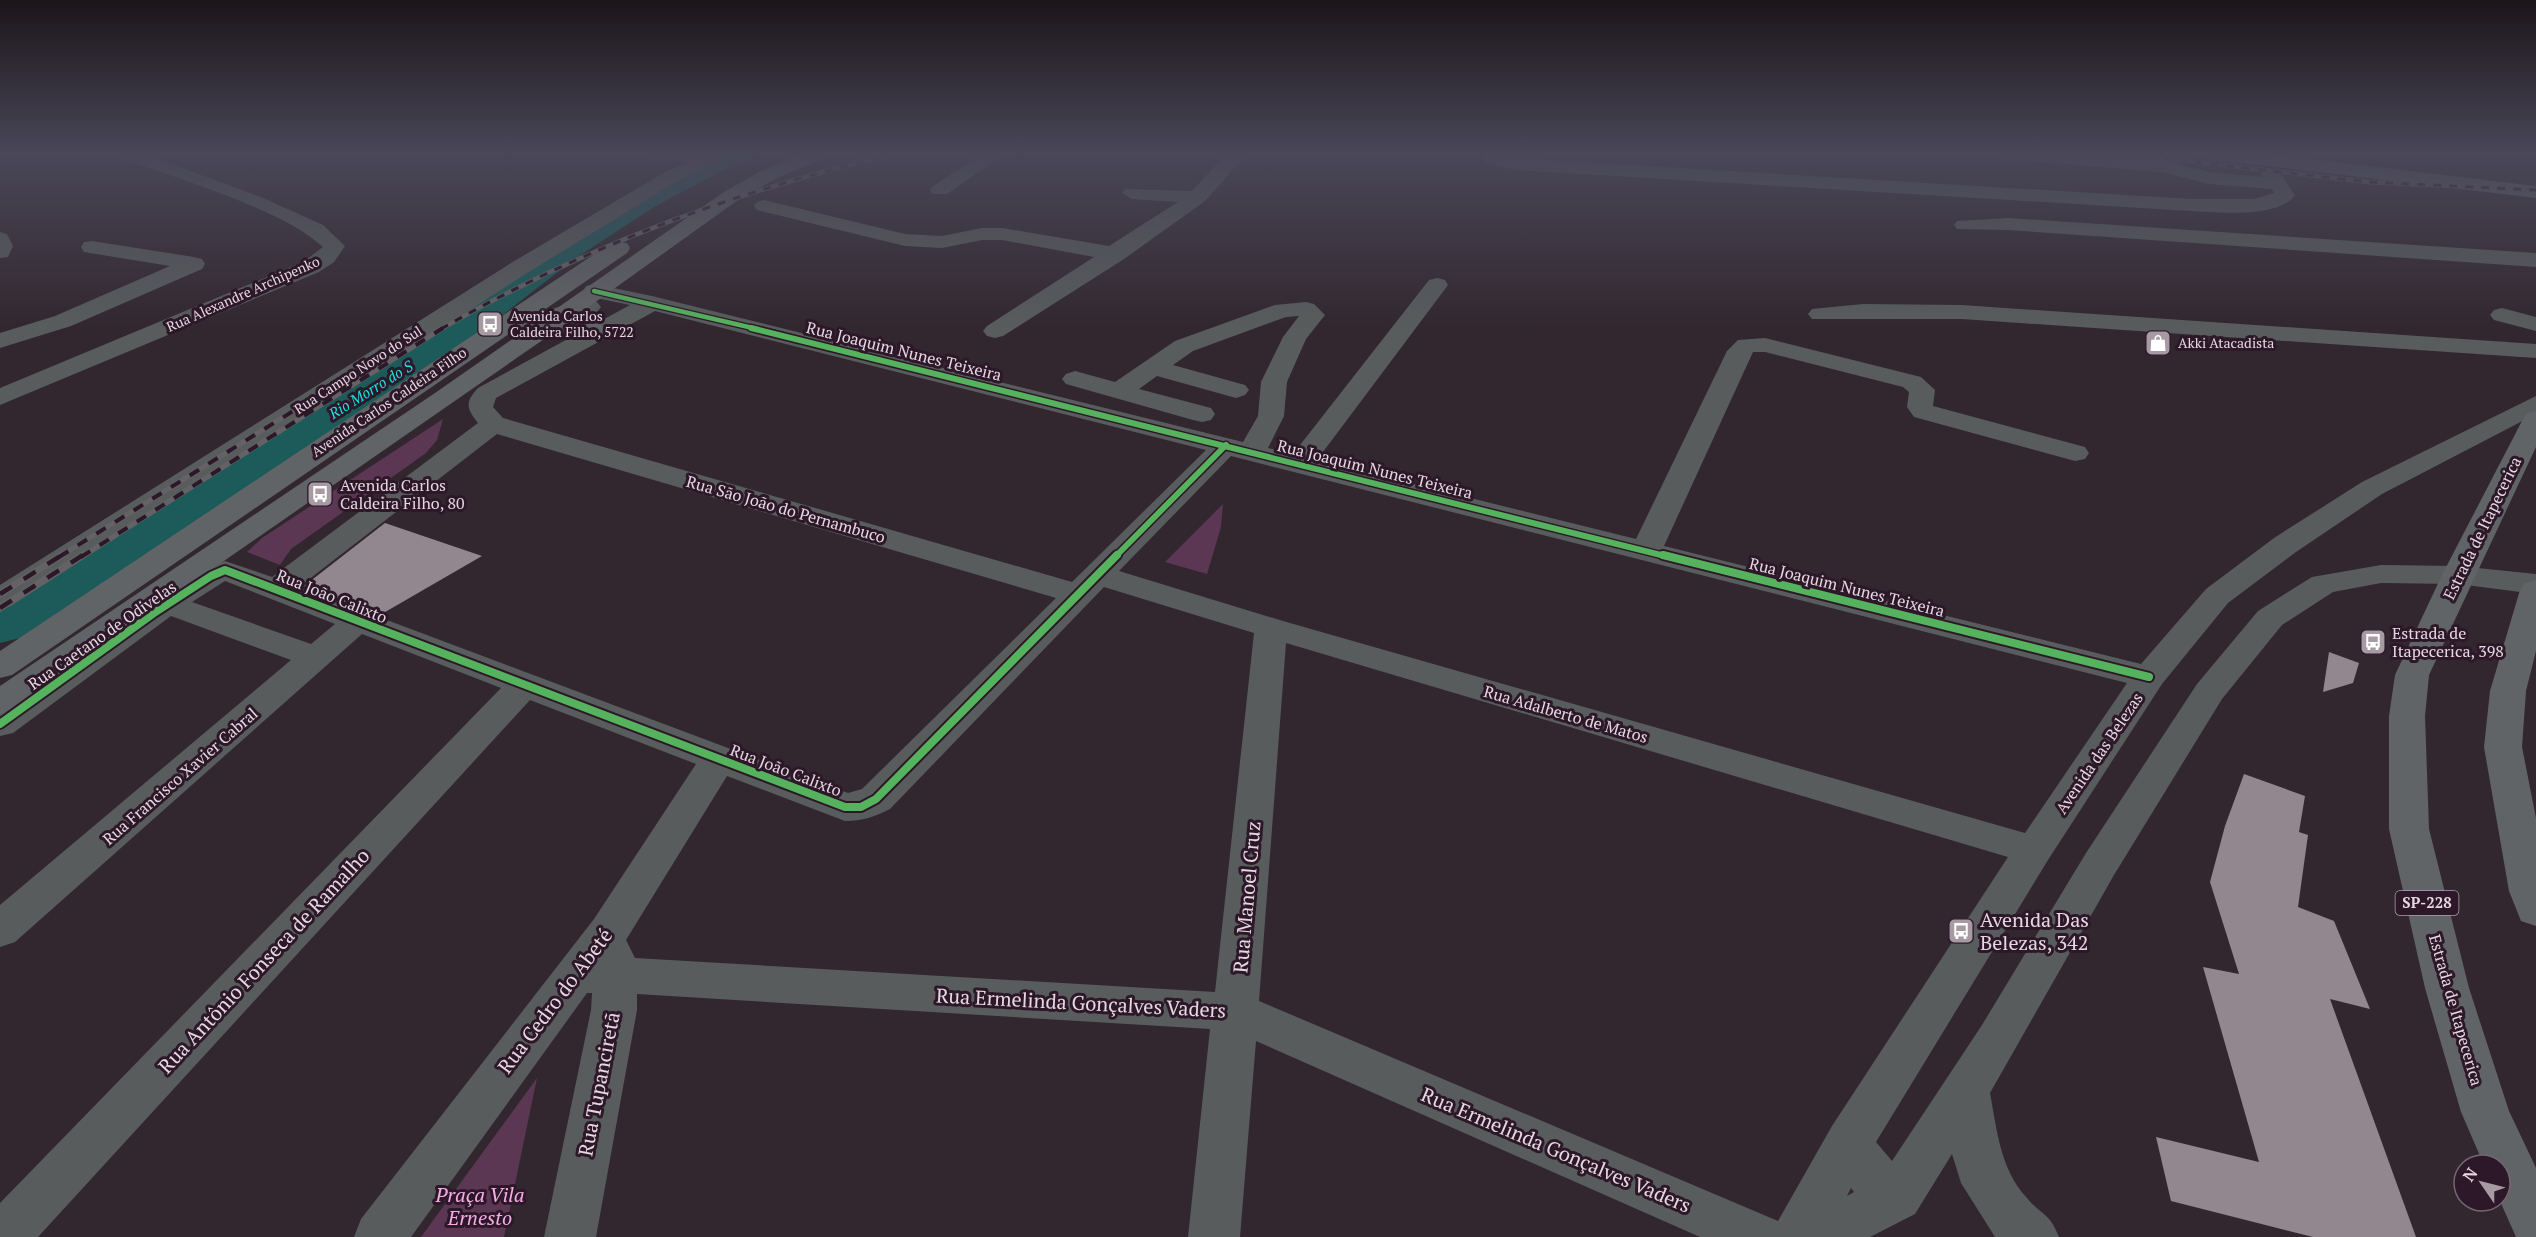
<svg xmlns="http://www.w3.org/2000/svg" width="2536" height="1237" font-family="'PT Serif',serif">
	<rect width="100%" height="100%" fill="#32272f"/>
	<path fill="#5c3754" d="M 443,419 L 437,440 L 426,453 L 291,549 L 280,565 L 247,552 L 262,538 Z
		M 1223,504 L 1221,527 L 1207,574 L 1165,562 Z
		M 537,1078 L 504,1237 L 421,1237 Z"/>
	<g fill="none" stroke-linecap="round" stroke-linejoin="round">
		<path fill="#1c5b5a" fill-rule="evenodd" d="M 709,153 L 756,153 L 751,160 L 724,170 L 654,207 L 576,258 L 434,368 L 20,638 L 0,643 L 0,601 L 404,350 L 550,242 L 630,193 Z"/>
	</g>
	<path fill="#92878f" d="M 385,523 L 482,556 L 380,615 L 304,586 Z
		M 2329,652 L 2359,663 L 2353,683 L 2323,692 Z
		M 2244,774 L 2305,796 L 2299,832 L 2308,835 L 2298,907 L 2334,921 L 2370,1009 L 2330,999 L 2416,1237 L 2313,1237 L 2171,1201 L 2156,1137 L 2259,1162 L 2203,967 L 2239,974 L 2210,882 L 2225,826 Z"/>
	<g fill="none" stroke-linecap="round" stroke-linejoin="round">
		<path fill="#585c5c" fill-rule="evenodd" d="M 115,153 L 142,153 L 261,197 L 323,225 L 345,246 L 334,262 L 319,272 L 0,405 L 0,388 L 303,262 L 323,247 C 283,209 172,177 118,157 Z
			M 644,153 L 731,153 L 679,180 L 527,273 L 11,606 L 0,609 L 0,585 L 511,263 L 665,172 L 688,162 L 653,159 Z
			M 984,153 L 1006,153 L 947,194 L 933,194 L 930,190 L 933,186 Z
			M 1227,153 L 1248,153 L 1205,201 L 1124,259 L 1003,336 L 995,338 L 987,336 L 983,331 L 987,326 L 1094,257 L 1002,240 L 982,240 L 942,248 L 905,246 L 757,210 L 754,206 L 757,202 L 764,200 L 905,234 L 942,236 L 982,228 L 1002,228 L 1109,246 L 1178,202 L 1132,199 L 1122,193 L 1125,189 L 1192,191 Z
			M 1482,153 L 1500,153 L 1514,158 L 2192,199 L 2254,199 L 2274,193 L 2272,189 L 2209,184 L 2162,172 L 2006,159 L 1997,153 L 2078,153 L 2163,160 L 2209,172 L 2263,177 L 2261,174 L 2264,170 L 2278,170 L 2295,195 C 2278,219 2218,212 2192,211 L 1514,170 L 1484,162 Z
			M 2008,218 L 2536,253 L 2536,267 L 2008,230 L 1957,229 L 1954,225 L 1957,221 Z
			M 0,232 L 7,234 L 13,246 L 8,257 L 0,258 Z
			M 92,241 L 194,257 L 202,259 L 205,264 L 202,269 L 71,326 L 0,348 L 0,333 L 55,316 L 170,266 L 84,252 L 81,247 L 84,242 Z
			M 1437,278 L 1445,280 L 1448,285 L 1317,460 L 1636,539 L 1727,351 L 1738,340 L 1765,338 L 1921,377 L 1935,390 L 1933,406 L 2085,447 L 2089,453 L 2085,459 L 2075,461 L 1914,417 L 1907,407 L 1909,392 L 1903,387 L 1765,352 L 1753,352 L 1664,546 L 2141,664 L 2206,589 L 2274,538 L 2362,482 L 2536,396 L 2536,414 L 2382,494 L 2296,552 L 2228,603 L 2162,684 L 2048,860 L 1876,1142 L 1892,1161 L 1982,1025 L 2086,853 L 2197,684 L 2258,611 L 2312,577 L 2381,565 L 2458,566 L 2536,574 L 2536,594 L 2458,584 L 2381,583 L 2333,592 L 2282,625 L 2222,699 L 2114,875 L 1990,1093 C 1997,1130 2000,1169 2027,1198 C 2042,1216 2049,1212 2059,1237 L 1995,1237 L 1961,1183 L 1952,1154 L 1915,1214 L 1870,1237 L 1700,1237 L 1256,1041 L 1240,1237 L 1188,1237 L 1210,1029 L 637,994 L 637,1010 L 596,1237 L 544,1237 L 591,1010 L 592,993 L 587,993 L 411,1237 L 354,1237 L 361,1219 L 594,919 L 696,764 L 530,700 L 38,1237 L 0,1237 L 0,1203 L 501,688 L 362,634 L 15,942 L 0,947 L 0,905 L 291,660 L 171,616 L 13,733 L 0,736 L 0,706 L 142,606 L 200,569 L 225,561 L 272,577 L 478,423 C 466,408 465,402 478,388 L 630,305 L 586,296 L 583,291 L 586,286 L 594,284 L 652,296 L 1243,442 L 1258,416 L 1261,382 L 1283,337 L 1299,316 L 1286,317 L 1193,351 L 1173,365 L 1245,385 L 1249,390 L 1245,395 L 1236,398 L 1157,376 L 1139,389 L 1211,408 L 1215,414 L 1211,420 L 1202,422 L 1193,420 L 1066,384 L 1062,379 L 1066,374 L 1075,371 L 1115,382 L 1175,341 L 1275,305 L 1306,302 L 1314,304 L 1325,315 L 1306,339 L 1287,382 L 1284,416 L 1268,448 L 1293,454 L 1429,280 ZM 655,311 L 1206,450 L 1072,582 L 503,418 L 493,407 L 496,398 ZM 497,434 L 1056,598 L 862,789 L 848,793 L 299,587 ZM 1231,456 L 2127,683 L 2025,833 L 1283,621 L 1119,571 ZM 225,581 L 335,624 L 311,644 L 192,602 ZM 1104,587 L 1254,633 L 1215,992 L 635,958 L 626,940 L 727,776 L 845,821 C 863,821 874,817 890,809 ZM 1286,643 L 2008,857 L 1832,1126 L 1778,1221 L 1259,1001 ZM 1851,1188 L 1854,1192 L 1847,1196 Z
			M 589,300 L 597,302 L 601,307 L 597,312 L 498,335 L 490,333 L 486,328 L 490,323 Z
			M 1863,304 L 1962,305 L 2536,344 L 2536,358 L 1962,319 L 1812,319 L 1808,314 L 1812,309 Z
			M 2502,308 L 2536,317 L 2536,331 L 2494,320 L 2490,315 L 2494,310 Z"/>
		<path fill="#616466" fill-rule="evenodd" d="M 804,153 L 830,153 L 827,157 L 775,179 L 738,200 L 576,316 L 584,315 L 601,322 L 606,334 L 603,339 L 594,341 L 585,339 L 580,330 L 550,335 L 185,588 L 13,711 L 0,715 L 0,686 L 435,393 L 724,192 L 761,171 Z
			M 2199,153 L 2258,153 L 2536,186 L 2536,198 L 2208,159 Z
			M 619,242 L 627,243 L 630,248 L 627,253 L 12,675 L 0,678 L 0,651 L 611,243 Z
			M 2536,411 L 2536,447 L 2429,675 L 2425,716 L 2429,829 L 2469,988 L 2509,1111 L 2536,1168 L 2536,1237 L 2516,1237 L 2500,1201 L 2500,1165 L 2484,1165 L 2461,1112 L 2425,988 L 2389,829 L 2389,716 L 2395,675 L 2442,575 L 2523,419 L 2527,413 Z
			M 2536,580 L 2536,651 L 2526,691 L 2522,747 L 2536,818 L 2536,926 L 2521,921 L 2509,891 L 2484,747 L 2490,691 L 2520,590 L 2525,583 Z"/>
		<g stroke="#646265" stroke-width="4.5">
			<path id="rail-far2" d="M 2115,153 L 2368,182 L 2536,190
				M 441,329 C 583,247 738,190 898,153"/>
		</g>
		<g stroke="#646265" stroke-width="5">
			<path id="rail-far1" d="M 59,557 L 383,355
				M 81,557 L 443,328"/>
		</g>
		<g stroke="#646265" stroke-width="7">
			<path id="rail" d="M 0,594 L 62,555
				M 0,608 L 83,555"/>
		</g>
		<use href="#rail-far2" stroke="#2c1828" stroke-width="3" stroke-dasharray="8" stroke-linecap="butt"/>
		<use href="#rail-far1" stroke="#2c1828" stroke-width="4" stroke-dasharray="11" stroke-linecap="butt"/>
		<use href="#rail" stroke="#2c1828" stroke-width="4.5" stroke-dasharray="14" stroke-linecap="butt"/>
		<g stroke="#2c1828" stroke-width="7">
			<path id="cycleway-far2" d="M 594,291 L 757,329"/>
		</g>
		<g stroke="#2c1828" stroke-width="9">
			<path id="cycleway-far1" d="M 751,328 L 1669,557
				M 1115,557 L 1226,445"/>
		</g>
		<g stroke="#2c1828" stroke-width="12">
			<path id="cycleway" d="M 1663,555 L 2149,677
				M 0,724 L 154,613 L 211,576 L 225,570 L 845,807 L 861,807 L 876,799 L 1117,555"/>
		</g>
		<use href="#cycleway-far2" stroke="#56b35d" stroke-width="4.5"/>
		<use href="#cycleway-far1" stroke="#56b35d" stroke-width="6"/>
		<use href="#cycleway" stroke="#56b35d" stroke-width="8"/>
	</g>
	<linearGradient id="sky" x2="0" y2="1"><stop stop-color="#1c151a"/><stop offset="0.47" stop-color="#494758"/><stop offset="1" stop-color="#494758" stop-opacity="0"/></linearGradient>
	<rect width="2536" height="327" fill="url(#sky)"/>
	<defs>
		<g id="bus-square" transform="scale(1.35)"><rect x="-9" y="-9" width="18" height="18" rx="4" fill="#a79aa3" stroke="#2c1828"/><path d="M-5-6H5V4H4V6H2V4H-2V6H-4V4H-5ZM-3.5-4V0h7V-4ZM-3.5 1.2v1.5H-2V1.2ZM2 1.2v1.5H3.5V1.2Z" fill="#fff"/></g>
		<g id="shop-square" transform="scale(1.35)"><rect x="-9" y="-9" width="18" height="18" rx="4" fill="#a79aa3" stroke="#2c1828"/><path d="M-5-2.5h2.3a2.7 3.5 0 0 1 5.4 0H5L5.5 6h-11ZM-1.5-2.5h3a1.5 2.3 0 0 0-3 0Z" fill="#fff"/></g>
	</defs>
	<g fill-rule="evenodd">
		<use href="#bus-square" x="490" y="324"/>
		<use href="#shop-square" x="2158" y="343"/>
		<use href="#bus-square" x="320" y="494"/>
		<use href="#bus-square" x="2373" y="642"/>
		<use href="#bus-square" x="1961" y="931"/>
	</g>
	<g text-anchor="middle" stroke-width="6" stroke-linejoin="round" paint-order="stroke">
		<g font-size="14" fill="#e6d8e2" stroke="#2c1828">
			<text transform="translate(243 294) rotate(-24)" y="5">Rua Alexandre Archipenko</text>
			<text transform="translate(358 370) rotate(-33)" y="5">Rua Campo Novo do Sul</text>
			<text transform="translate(389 402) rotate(-34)" y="5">Avenida Carlos Caldeira Filho</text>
		</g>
		<g font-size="14" fill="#e6d8e2" stroke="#2c1828" text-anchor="start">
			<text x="510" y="321">Avenida Carlos<tspan x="510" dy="16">Caldeira Filho, 5722</tspan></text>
			<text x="2178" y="348">Akki Atacadista</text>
		</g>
		<g font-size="15" font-style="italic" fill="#12e7e1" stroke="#2c1828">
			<text transform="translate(371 390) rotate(-32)" y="5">Rio Morro do S</text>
		</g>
		<rect fill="#2c1828" stroke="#ae9eaa" stroke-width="1.5" x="2395.5" y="891" width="63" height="24" rx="4.5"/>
		<g font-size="15" font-weight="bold" fill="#e6d8e2">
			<text x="2427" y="908">SP-228</text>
		</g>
		<g font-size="16" fill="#e6d8e2" stroke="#2c1828">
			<text transform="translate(904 351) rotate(14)" y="6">Rua Joaquim Nunes Teixeira</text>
			<text transform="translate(1375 469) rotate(14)" y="6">Rua Joaquim Nunes Teixeira</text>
			<text transform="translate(786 509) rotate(16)" y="6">Rua São João do Pernambuco</text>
			<text transform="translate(2482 528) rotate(-64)" y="6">Estrada de Itapecerica</text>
			<text transform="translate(1847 587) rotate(14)" y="6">Rua Joaquim Nunes Teixeira</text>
			<text transform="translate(332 596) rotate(22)" y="6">Rua João Calixto</text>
			<text transform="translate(102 635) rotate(-35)" y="6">Rua Caetano de Odivelas</text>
			<text transform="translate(1566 714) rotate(16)" y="6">Rua Adalberto de Matos</text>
			<text transform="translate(2099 753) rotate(-56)" y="6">Avenida das Belezas</text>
			<text transform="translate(786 770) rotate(21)" y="6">Rua João Calixto</text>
			<text transform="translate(180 776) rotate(-41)" y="6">Rua Francisco Xavier Cabral</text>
			<text transform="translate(2456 1010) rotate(74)" y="6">Estrada de Itapecerica</text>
		</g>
		<g font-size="16" fill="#e6d8e2" stroke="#2c1828" text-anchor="start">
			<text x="340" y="491">Avenida Carlos<tspan x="340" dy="18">Caldeira Filho, 80</tspan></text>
			<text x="2392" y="639">Estrada de<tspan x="2392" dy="18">Itapecerica, 398</tspan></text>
		</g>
		<g font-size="20" fill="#e6d8e2" stroke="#2c1828">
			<text transform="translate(1247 897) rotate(-85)" y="7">Rua Manoel Cruz</text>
			<text transform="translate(264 961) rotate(-47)" y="7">Rua Antônio Fonseca de Ramalho</text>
			<text transform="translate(555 1001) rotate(-53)" y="7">Rua Cedro do Abeté</text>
			<text transform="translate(1081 1003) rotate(3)" y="7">Rua Ermelinda Gonçalves Vaders</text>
			<text transform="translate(599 1084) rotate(-79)" y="7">Rua Tupanciretã</text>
			<text transform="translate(1556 1150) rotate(23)" y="7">Rua Ermelinda Gonçalves Vaders</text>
		</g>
		<g font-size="20" fill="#e6d8e2" stroke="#2c1828" text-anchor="start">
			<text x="1980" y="927">Avenida Das<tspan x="1980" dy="23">Belezas, 342</tspan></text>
		</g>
		<g font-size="20" font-style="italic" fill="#f7ace7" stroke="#2c1828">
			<text x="480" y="1202">Praça Vila<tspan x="480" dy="23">Ernesto</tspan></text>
		</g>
	</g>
	<g transform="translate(2482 1183) rotate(305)"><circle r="28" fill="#2c1828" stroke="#766572" stroke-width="1.5"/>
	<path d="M0-4.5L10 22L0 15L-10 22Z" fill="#a79aa3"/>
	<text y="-9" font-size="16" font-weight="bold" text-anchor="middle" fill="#e6d8e2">N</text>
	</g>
</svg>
